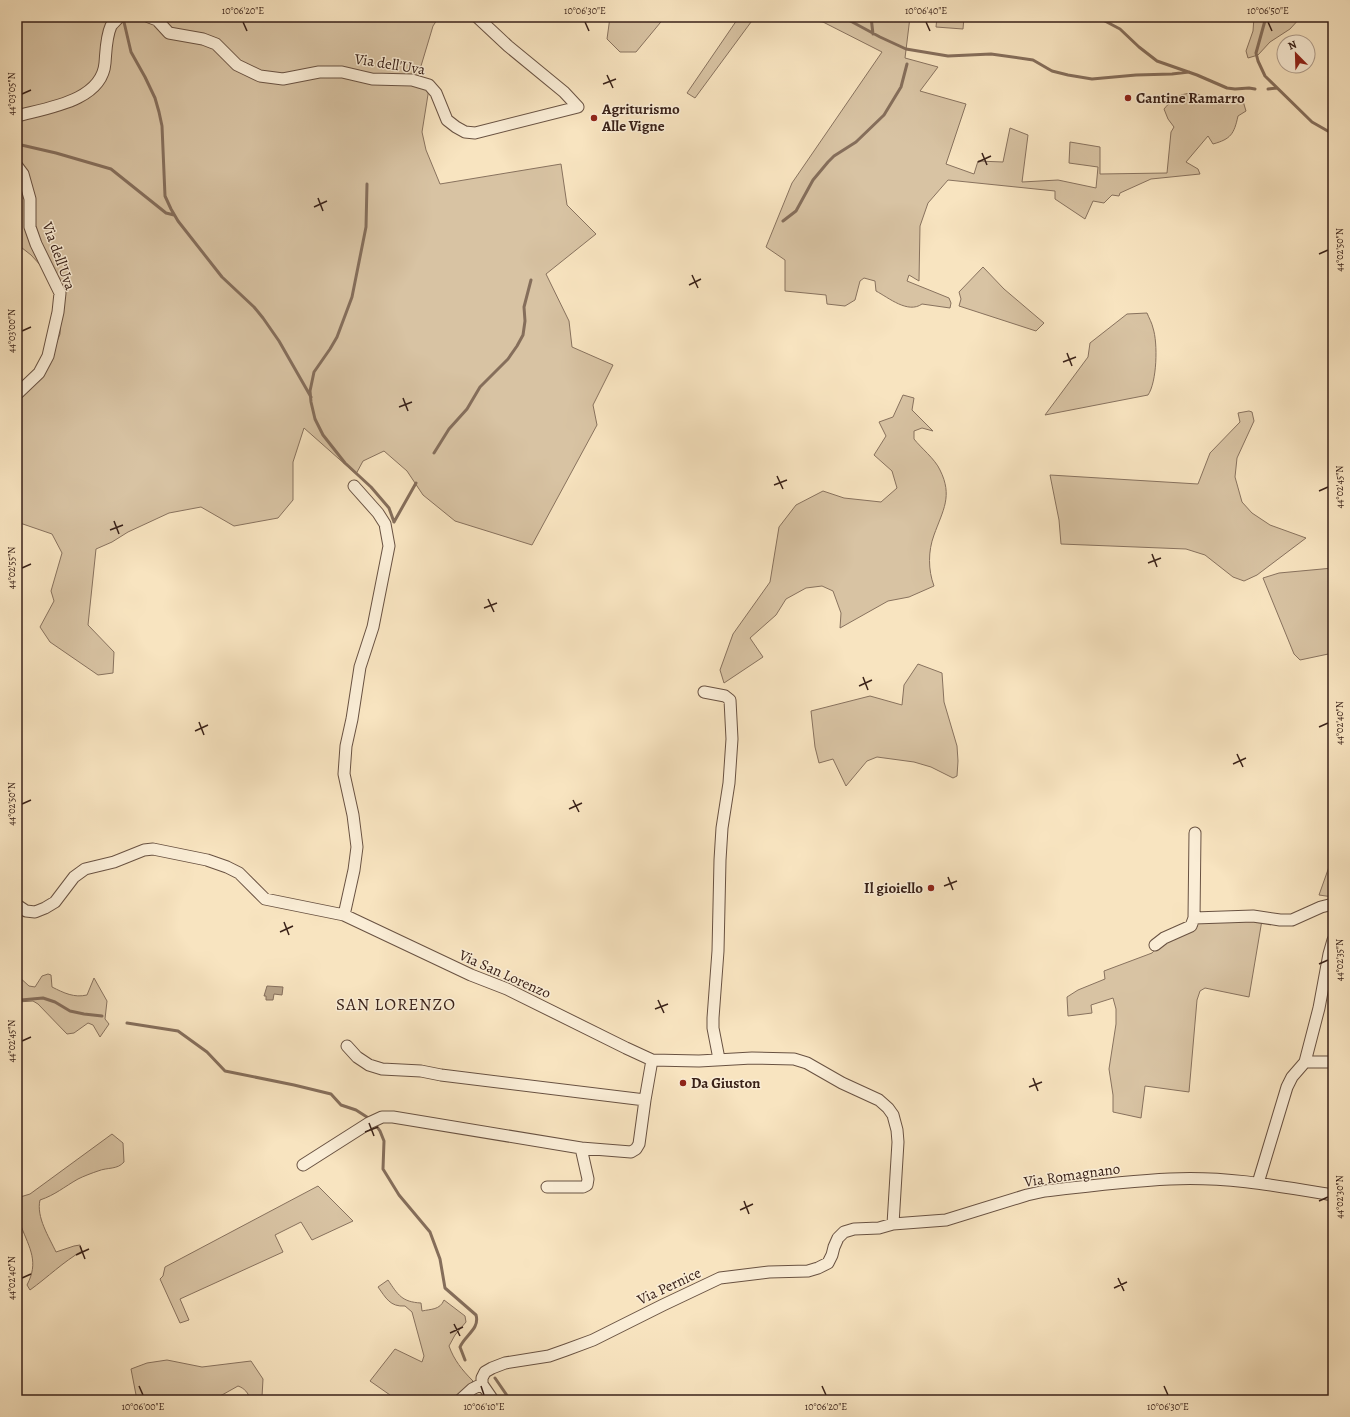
<svg xmlns="http://www.w3.org/2000/svg" width="1350" height="1417" font-family="Alegreya,serif">
	<rect width="100%" height="100%" fill="#f8e4c0"/>
	<filter id="stains"><feTurbulence type="fractalNoise" baseFrequency=".005" numOctaves="4"/><feColorMatrix values="0 0 0 0 .2 0 0 0 0 .09 0 0 0 0 .02 0 0 0 .5 -.17"/></filter>
	<radialGradient id="worn" r=".72"><stop offset=".6" stop-color="#630" stop-opacity="0"/><stop offset="1" stop-color="#630" stop-opacity=".3"/></radialGradient>
	<path fill="#d8c3a3" stroke="#88725e" d="M 17,17 L 439,17 L 433,26 L 418,76 L 430,82 L 422,132 L 426,150 L 440,184 L 561,164 L 567,205 L 596,234 L 546,274 L 569,321 L 572,347 L 613,365 L 593,405 L 597,425 L 532,545 L 455,521 L 423,495 L 407,471 L 384,451 L 363,461 L 356,474 L 304,428 L 293,462 L 293,500 L 278,518 L 234,526 L 201,507 L 169,513 L 128,532 L 112,542 L 96,549 L 88,625 L 114,652 L 113,673 L 98,675 L 50,642 L 40,627 L 54,601 L 51,591 L 62,553 L 52,534 L 17,522 L 17,398 L 46,370 L 60,334 L 62,300 L 43,268 L 31,255 L 17,244 Z
		M 610,17 L 665,17 L 636,52 L 620,52 L 607,39 Z
		M 739,17 L 910,17 L 905,58 L 938,67 L 920,91 L 966,104 L 946,164 L 974,174 L 978,161 L 1003,162 L 1010,128 L 1028,135 L 1022,182 L 1058,180 L 1096,188 L 1098,167 L 1069,163 L 1070,142 L 1100,147 L 1100,174 L 1167,173 L 1171,132 L 1174,127 L 1168,119 L 1164,109 C 1174,97 1186,89 1202,96 C 1205,98 1208,101 1212,103 C 1222,105 1234,103 1243,101 L 1246,111 L 1238,116 C 1234,134 1231,139 1213,144 L 1208,136 L 1186,162 L 1198,169 L 1200,174 L 1151,179 L 1120,193 L 1119,196 L 1112,195 L 1104,203 L 1093,201 L 1085,219 L 1055,199 L 1055,191 L 948,180 L 928,203 L 920,226 L 919,281 L 909,275 L 907,281 L 949,298 L 951,303 L 950,308 L 922,304 C 908,314 889,298 876,291 L 875,281 L 864,278 L 860,281 L 855,300 L 845,306 L 827,304 L 826,295 L 785,291 L 785,260 L 766,247 L 792,183 L 882,52 L 823,22 L 794,18 L 754,18 L 695,98 L 687,93 Z
		M 937,17 L 964,17 L 963,29 L 936,27 Z
		M 1254,17 L 1301,17 L 1290,29 L 1270,42 L 1258,55 L 1248,58 L 1246,51 L 1253,31 Z
		M 983,267 L 1004,289 L 1044,323 L 1036,331 L 959,306 L 961,299 L 959,292 Z
		M 1147,313 C 1149,318 1152,323 1153,328 C 1158,343 1157,382 1148,395 L 1045,415 L 1088,357 L 1090,343 L 1127,314 Z
		M 903,395 L 914,398 L 912,410 L 933,431 L 922,428 L 914,431 L 914,439 C 921,448 935,459 940,470 C 953,496 943,510 934,535 C 928,551 928,570 934,586 L 909,597 L 888,601 L 840,628 L 841,613 L 833,591 L 822,586 L 806,588 L 786,599 L 776,615 L 750,638 L 763,657 L 724,683 L 720,670 L 733,634 L 770,582 L 779,527 L 796,505 L 823,491 L 844,498 L 881,502 L 897,488 L 892,471 L 874,455 L 886,436 L 879,422 L 893,417 Z
		M 1249,411 L 1252,412 L 1254,421 L 1237,458 L 1235,477 L 1242,502 L 1252,513 L 1270,525 L 1306,538 L 1257,575 L 1244,581 L 1233,577 L 1205,555 L 1186,549 L 1061,544 L 1059,520 L 1050,475 L 1198,484 L 1210,453 L 1240,422 L 1238,413 Z
		M 1333,568 L 1333,653 L 1300,660 L 1294,654 L 1263,578 L 1279,573 Z
		M 918,664 L 942,673 L 944,702 L 957,746 L 958,761 L 957,776 L 953,778 L 931,767 L 914,762 L 877,757 L 867,761 L 846,786 L 833,759 L 819,763 L 815,747 L 811,711 L 870,696 L 902,705 L 904,685 Z
		M 1333,862 L 1333,897 L 1319,895 L 1330,864 L 1332,864 Z
		M 1262,920 L 1249,997 L 1205,988 L 1200,991 L 1197,1000 L 1189,1092 L 1145,1086 L 1141,1118 L 1113,1112 L 1113,1095 L 1109,1069 L 1116,1024 L 1116,1009 L 1113,998 L 1091,1005 L 1092,1013 L 1068,1016 L 1067,997 L 1078,990 L 1105,979 L 1104,971 L 1152,953 L 1162,942 L 1197,927 L 1197,922 Z
		M 48,974 L 51,975 L 52,987 C 64,993 74,998 87,995 L 94,978 L 107,1001 L 105,1019 L 109,1024 L 100,1037 L 93,1025 L 88,1023 L 74,1033 L 67,1034 L 38,1004 L 33,1001 L 17,1002 L 17,975 L 29,986 L 35,987 L 42,976 Z
		M 112,1134 L 123,1143 L 124,1162 C 117,1170 108,1167 98,1171 C 92,1173 84,1176 78,1179 C 64,1187 55,1195 40,1200 C 36,1217 49,1237 56,1252 L 74,1246 L 80,1245 L 82,1251 C 63,1262 48,1277 30,1290 L 27,1285 C 39,1262 30,1249 21,1226 L 17,1223 L 17,1198 L 30,1194 Z
		M 318,1186 L 353,1221 L 312,1240 L 301,1222 L 275,1235 L 283,1252 L 180,1299 L 189,1320 L 180,1323 L 160,1279 L 163,1276 L 165,1267 Z
		M 388,1280 C 398,1295 402,1302 421,1303 L 422,1311 C 431,1309 440,1310 444,1300 L 465,1316 L 466,1322 L 455,1335 L 449,1346 C 454,1360 462,1370 473,1381 L 454,1400 L 393,1400 L 390,1395 L 370,1381 L 395,1349 L 422,1362 L 424,1356 L 412,1312 L 405,1306 C 390,1307 386,1298 378,1287 Z
		M 167,1360 L 202,1367 L 251,1361 L 263,1379 L 262,1397 L 264,1400 L 250,1400 C 249,1393 244,1388 238,1386 L 222,1395 L 210,1400 L 137,1400 L 131,1369 L 147,1363 Z"/>
	<path fill="#b7a287" stroke="#856e5b" d="M 267,986 L 283,987 L 282,995 L 274,994 L 273,1000 L 266,1000 L 266,996 L 264,996 Z"/>
	<g fill="none" stroke-linecap="round" stroke-linejoin="round">
		<path stroke="#856e5b" stroke-width="3" d="M 843,17 L 880,37 L 906,49 L 948,56 L 991,54 L 1033,60 L 1052,71 L 1068,75 L 1092,79 L 1136,75 L 1172,74 L 1189,72
			M 871,17 L 873,34
			M 1103,17 L 1103,20 L 1120,29 L 1139,47 L 1157,61 L 1197,75 L 1227,88 L 1235,89 L 1249,88 L 1255,89
			M 1266,17 L 1256,53 L 1258,61 L 1265,76 L 1312,122 L 1333,134
			M 124,22 L 131,52 L 145,77 L 155,98 L 159,112 L 162,126 L 165,196 L 171,209 L 178,221 L 222,277 L 254,307 L 263,318 L 279,341 L 311,397
			M 1268,89 L 1277,88
			M 17,144 L 56,153 L 111,169 L 166,213 L 174,215
			M 367,184 L 366,227 L 352,297 L 337,337 L 330,349 L 314,372 L 310,391 L 311,402 L 315,419 L 323,435 L 345,463 L 371,487 L 389,508 L 394,522
			M 783,221 L 796,211 L 813,180 L 828,162 L 834,156 L 856,142 L 884,115 L 901,87 L 907,64
			M 434,453 L 449,429 L 467,409 L 480,387 L 508,359 L 517,346 L 523,335 L 525,321 L 524,307 L 531,280
			M 394,522 L 416,483
			M 17,995 L 21,1000 L 43,998 L 55,1002 L 70,1011 L 84,1014 L 102,1016
			M 127,1023 L 178,1031 L 207,1052 L 225,1071 L 294,1085 L 331,1094 L 341,1105 L 356,1110 L 370,1119
			M 375,1124 L 380,1131 L 384,1141 L 383,1169 L 399,1195 L 430,1232 L 440,1259 L 445,1288 L 476,1315 C 480,1329 465,1335 460,1347 L 465,1360
			M 495,1378 L 510,1400"/>
		<g stroke="#695242" stroke-width="13">
			<path id="street" d="M 149,17 L 157,20 L 169,33 L 203,39 L 216,44 L 237,65 L 260,76 L 283,79 L 319,72 L 342,72 L 372,79 L 412,80 L 429,85 L 436,93 L 447,120 L 456,127 L 465,132 L 475,133 L 578,107 L 564,92 L 508,46 L 477,17
				M 17,116 C 47,108 102,101 105,63 C 106,51 106,37 111,26 C 113,23 117,20 119,17
				M 17,166 L 23,174 L 30,199 L 30,227 L 36,244 L 60,293 L 58,312 L 48,356 L 39,373 L 17,394
				M 704,692 L 725,696 L 730,700 L 732,739 L 729,783 L 722,828 L 720,860 L 718,951 L 713,1018 L 713,1028 L 719,1059
				M 17,905 L 26,911 L 35,912 L 45,908 L 55,902 L 74,877 L 85,869 L 114,862 L 144,850 L 153,849 L 207,860 L 227,867 L 239,873 L 265,899 L 344,915 L 471,975 L 507,989 L 626,1048 L 652,1060 L 699,1061 L 752,1058 L 794,1059 L 807,1063 L 842,1083 L 879,1100 L 888,1108 L 893,1115 L 897,1130 L 898,1142 L 893,1224
				M 344,915 L 354,870 L 357,847 L 353,815 L 344,774 L 346,746 L 352,719 L 360,667 L 373,627 L 389,546 L 385,524 L 378,513 L 354,486
				M 1194,918 L 1195,833
				M 1155,945 L 1164,938 L 1191,926 L 1194,918 L 1253,916 L 1280,920 L 1292,920 L 1321,907 L 1333,904
				M 347,1046 L 357,1057 L 369,1065 L 382,1069 L 421,1071 L 441,1075 L 645,1100
				M 1305,1062 L 1333,1062
				M 581,1148 L 631,1152 L 636,1149 L 639,1144 L 645,1100 L 652,1060
				M 303,1165 L 369,1123 L 382,1117 L 393,1117 L 581,1148 L 588,1179 L 587,1185 L 583,1187 L 547,1187
				M 1258,1183 L 1287,1087 L 1292,1077 L 1305,1062 L 1319,1008 L 1329,954 L 1333,940
				M 482,1384 L 482,1378 L 485,1372 L 492,1368 L 505,1363 L 549,1356 L 566,1350 L 593,1340 L 663,1305 L 720,1278 L 769,1272 L 808,1271 L 818,1268 L 828,1263 L 832,1255 L 834,1247 L 838,1238 L 844,1232 L 854,1229 L 879,1228 L 893,1224 L 946,1220 L 1027,1195 L 1045,1191 C 1087,1186 1128,1181 1170,1179 C 1225,1176 1279,1186 1333,1195
				M 482,1384 L 493,1400
				M 460,1400 L 472,1389 L 482,1384"/>
		</g>
		<use href="#street" stroke="#faedd6" stroke-width="11"/>
	</g>
	<path fill="none" stroke="#392118" stroke-width="1.5" d="M 243,22 L 247,31M 585,22 L 589,31M 926,22 L 930,31M 1268,22 L 1272,31M 607,75 L 613,88M 603,84 L 616,79M 22,94 L 31,90M 982,153 L 987,165M 978,162 L 991,156M 318,198 L 323,211M 314,207 L 327,201M 1319,254 L 1328,250M 692,275 L 698,288M 689,285 L 701,279M 22,331 L 31,327M 1067,353 L 1072,366M 1063,362 L 1076,357M 403,398 L 408,411M 399,407 L 412,402M 777,476 L 783,489M 774,485 L 787,480M 1319,491 L 1328,487M 114,521 L 119,534M 110,530 L 123,525M 1152,554 L 1157,567M 1148,563 L 1161,558M 22,568 L 31,564M 488,599 L 494,612M 484,608 L 497,603M 863,677 L 868,690M 859,686 L 872,680M 199,722 L 204,735M 1319,727 L 1328,723M 195,731 L 208,725M 1237,754 L 1243,767M 1233,764 L 1246,758M 573,800 L 579,812M 22,804 L 31,800M 569,809 L 582,803M 948,877 L 953,890M 944,886 L 957,881M 284,922 L 289,935M 280,932 L 293,926M 1319,964 L 1328,960M 658,1000 L 664,1013M 655,1009 L 668,1004M 22,1041 L 31,1037M 1033,1078 L 1038,1091M 1029,1087 L 1042,1082M 369,1123 L 374,1136M 365,1132 L 378,1127M 744,1201 L 749,1214M 1319,1201 L 1328,1197M 740,1210 L 753,1204M 80,1246 L 85,1259M 76,1255 L 89,1249M 22,1278 L 31,1274M 1118,1278 L 1124,1291M 1114,1288 L 1127,1282M 454,1324 L 460,1336M 450,1333 L 463,1327M 139,1386 L 143,1395M 481,1386 L 484,1395M 822,1386 L 826,1395M 1164,1386 L 1168,1395"/>
	<g fill="#8f2418" stroke="#faedd6" stroke-width="1.5">
		<circle cx="1128" cy="98" r="4"/>
		<circle cx="594" cy="118" r="4"/>
		<circle cx="931" cy="888" r="4"/>
		<circle cx="683" cy="1083" r="4"/>
	</g>
	<g text-anchor="middle" stroke-width="3" stroke-linejoin="round" paint-order="stroke">
		<g font-size="15" fill="#392118" stroke="#faedd6">
			<text transform="translate(390 64) rotate(9)" y="5">Via dell'Uva</text>
			<text transform="translate(59 256) rotate(70)" y="5">Via dell'Uva</text>
			<text transform="translate(505 974) rotate(24)" y="5">Via San Lorenzo</text>
			<text transform="translate(1072 1175) rotate(-8)" y="5">Via Romagnano</text>
			<text transform="translate(669 1286) rotate(-25)" y="5">Via Pernice</text>
		</g>
		<g font-size="15" font-weight="bold" fill="#392118" stroke="#faedd6" text-anchor="start">
			<text x="1136" y="103">Cantine Ramarro</text>
			<text x="602" y="114">Agriturismo<tspan x="602" dy="17">Alle Vigne</tspan></text>
			<text x="923" y="893" text-anchor="end">Il gioiello</text>
			<text x="691" y="1088">Da Giuston</text>
		</g>
		<g font-size="17" letter-spacing="1" fill="#392118" stroke="#faedd6">
			<text x="396" y="1010">SAN LORENZO</text>
		</g>
	</g>
	<rect width="1350" height="1417" fill="none" stroke="#f8e4c0" stroke-width="44"/>
	<g transform="translate(1296 54) rotate(337)"><circle r="19" fill="#faedd6" stroke="#ad9b8a"/>
	<path d="M0-3L7 15L0 10L-7 15Z" fill="#8f2418"/>
	<text y="-6" font-size="11" font-weight="bold" text-anchor="middle" fill="#392118">N</text>
	</g>
	<rect x="22" y="22" width="1306" height="1373" fill="none" stroke="#392118" stroke-width="1.5"/>
	<g font-size="10" text-anchor="middle" fill="#392118">
		<text x="243" y="14">10°06'20"E</text>
		<text x="585" y="14">10°06'30"E</text>
		<text x="926" y="14">10°06'40"E</text>
		<text x="1268" y="14">10°06'50"E</text>
		<text transform="translate(11 94) rotate(-90)" y="4">44°03'05"N</text>
		<text transform="translate(1339 250) rotate(-90)" y="4">44°02'50"N</text>
		<text transform="translate(11 331) rotate(-90)" y="4">44°03'00"N</text>
		<text transform="translate(1339 487) rotate(-90)" y="4">44°02'45"N</text>
		<text transform="translate(11 568) rotate(-90)" y="4">44°02'55"N</text>
		<text transform="translate(1339 723) rotate(-90)" y="4">44°02'40"N</text>
		<text transform="translate(11 804) rotate(-90)" y="4">44°02'50"N</text>
		<text transform="translate(1339 960) rotate(-90)" y="4">44°02'35"N</text>
		<text transform="translate(11 1041) rotate(-90)" y="4">44°02'45"N</text>
		<text transform="translate(1339 1197) rotate(-90)" y="4">44°02'30"N</text>
		<text transform="translate(11 1278) rotate(-90)" y="4">44°02'40"N</text>
		<text x="143" y="1410">10°06'00"E</text>
		<text x="484" y="1410">10°06'10"E</text>
		<text x="826" y="1410">10°06'20"E</text>
		<text x="1168" y="1410">10°06'30"E</text>
	</g>
	<rect width="100%" height="100%" filter="url(#stains)"/>
	<rect width="100%" height="100%" fill="url(#worn)"/>
</svg>
